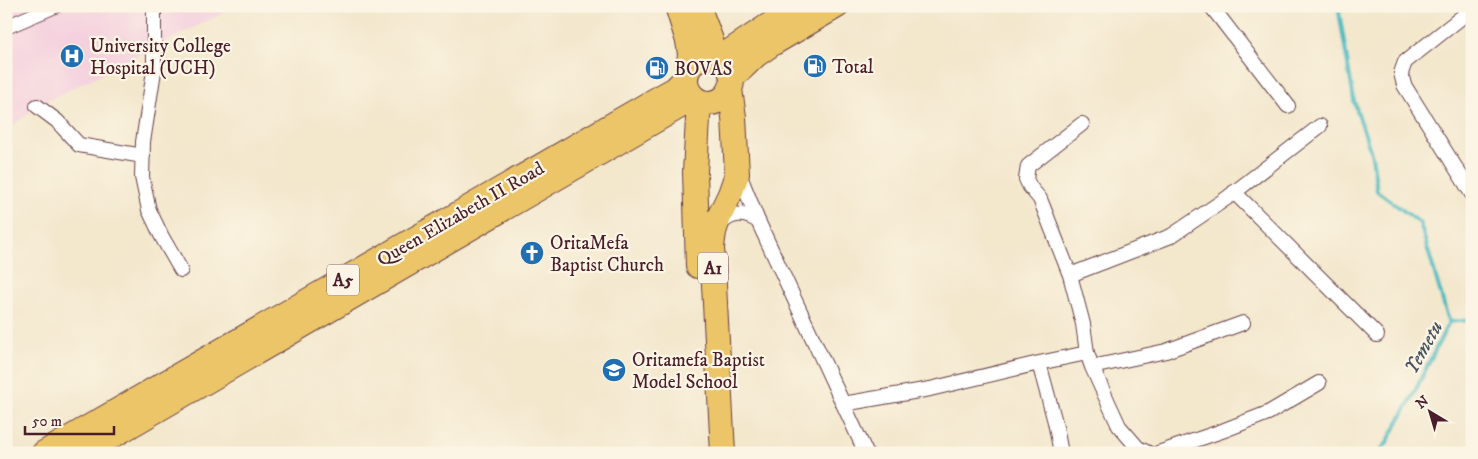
<svg xmlns="http://www.w3.org/2000/svg" width="1478" height="459" font-family="'IM FELL DW Pica',serif">
	<rect width="100%" height="100%" fill="#fcf5e5"/>
	<filter id="ink" filterUnits="userSpaceOnUse"><feTurbulence type="fractalNoise" baseFrequency=".02" numOctaves="2"/><feDisplacementMap in="SourceGraphic" scale="10" xChannelSelector="R" yChannelSelector="G"/><feConvolveMatrix kernelMatrix="1 2 1 2 8 2 1 2 1" color-interpolation-filters="sRGB"/></filter>
	<filter id="wash" filterUnits="userSpaceOnUse"><feTurbulence type="fractalNoise" baseFrequency=".0096" numOctaves="4" result="noise"/><feDisplacementMap in="SourceGraphic" scale="20" xChannelSelector="R" yChannelSelector="G"/><feGaussianBlur stdDeviation="1.12" result="paint"/><feColorMatrix in="noise" values="0 0 0 0 0 0 0 0 0 0 0 0 0 0 0 0 0 1.4 0 .05"/><feComposite in="paint" operator="in"/></filter>
	<g filter="url(#wash)">
		<rect width="100%" height="100%" fill="#f3e7cc"/>
		<path fill="#f4cfde" d="M 6,6 L 237,6 L 37,106 L 6,132 Z"/>
		<g fill="none" stroke-linecap="round" stroke-linejoin="round">
			<path stroke="#4ab9c1" stroke-width="4" d="M 1338,6 L 1354,101 L 1372,156 L 1377,191 L 1420,223 L 1449,322
				M 1378,453 L 1386,444 L 1410,401 L 1449,322 L 1472,320"/>
		</g>
	</g>
	<g filter="url(#ink)">
		<g fill="none" stroke-linecap="round" stroke-linejoin="round">
			<g stroke="#633d43" stroke-width="16">
				<path id="street" d="M 154,6 L 154,71 L 143,142 L 142,177 L 149,210 L 162,237 L 181,270
					M 1211,6 L 1288,106
					M 1472,9 L 1405,62 L 1401,73 L 1404,85 L 1472,194
					M 6,27 L 55,6
					M 37,106 L 57,121 L 79,145 L 143,156
					M 1082,124 L 1028,166 L 1026,179 L 1030,187 L 1040,199 L 1070,275 L 1083,324 L 1087,353 L 1092,367 L 1119,426 L 1138,448 L 1148,453
					M 738,171 L 758,221 L 866,453
					M 1234,192 L 1377,335
					M 720,225 C 731,212 744,212 758,221
					M 1070,275 L 1171,236 L 1227,198 L 1320,126
					M 1039,363 L 1055,422 L 1061,453
					M 1092,367 L 1166,351 L 1243,323
					M 843,404 L 930,389 L 1039,363 L 1087,353
					M 1158,453 L 1222,431 L 1268,413 L 1319,383"/>
			</g>
			<g stroke="#633d43" stroke-width="26">
				<path id="highway" d="M 677,6 L 688,41 L 690,54 L 688,70
					M 698,6 L 711,40 L 714,57
					M686 80a23 23 0 1 1 46 0a23 23 0 1 1-46 0Z
					M 718,59 L 769,25 L 800,6
					M 732,78 L 756,55 L 772,44 L 837,6
					M 698,266 L 695,172 L 699,101
					M 44,453 L 657,99 L 675,89 L 686,78
					M 83,453 L 694,98
					M 723,453 L 712,247 L 714,232 L 719,217 L 730,194 L 737,174 L 734,117 L 730,89"/>
			</g>
			<use href="#street" stroke="#fff" stroke-width="14"/>
			<use href="#highway" stroke="#ecc569" stroke-width="24"/>
		</g>
	</g>
	<defs>
		<g id="hospital-disc" transform="scale(1.25)"><circle r="9.5" fill="#1f6fb2" stroke="#fcf5e5"/><path d="M-5-5h3v3.5h4V-5h3V5h-3V1.5h-4V5h-3Z" fill="#fff"/></g>
		<g id="fuel-disc" transform="scale(1.25)"><circle r="9.5" fill="#1f6fb2" stroke="#fcf5e5"/><path d="M-5.5-6h7V0h2V4h1.3V-2.5L3-4.5l.8-.8L6-3V5H2.5V1h-1V6h-7ZM-4.2-4.7v3.2H.2V-4.7Z" fill="#fff"/></g>
		<g id="church-disc" transform="scale(1.25)"><circle r="9.5" fill="#1f6fb2" stroke="#fcf5e5"/><path d="M-1.2-6h2.4v3.5h3.3v2.4h-3.3V6h-2.4V-.1h-3.3v-2.4h3.3Z" fill="#fff"/></g>
		<g id="school-disc" transform="scale(1.25)"><circle r="9.5" fill="#1f6fb2" stroke="#fcf5e5"/><path d="M0-5L7-2L0 1L-7-2ZM-4 1L0 2.5L4 1V4Q0 6-4 4Z" fill="#fff"/></g>
	</defs>
	<g fill-rule="evenodd">
		<use href="#hospital-disc" x="72" y="56"/>
		<use href="#fuel-disc" x="815" y="66"/>
		<use href="#fuel-disc" x="657" y="68"/>
		<use href="#church-disc" x="532" y="253"/>
		<use href="#school-disc" x="614" y="370"/>
	</g>
	<g text-anchor="middle" stroke-width="4.5" stroke-linejoin="round" paint-order="stroke">
		<g fill="#fcf5e5" stroke="#7f5f63" stroke-width="1">
			<rect x="698" y="252.5" width="30" height="31" rx="4"/>
			<rect x="327" y="264.5" width="32" height="31" rx="4"/>
		</g>
		<g font-size="18" font-weight="bold" fill="#4a1f2b">
			<text x="713" y="274">A1</text>
			<text x="343" y="286">A5</text>
		</g>
		<g font-size="19" fill="#4a1f2b" stroke="#fcf5e5" text-anchor="start">
			<text x="90" y="52">University College<tspan x="90" dy="22">Hospital (UCH)</tspan></text>
			<text x="832" y="73">Total</text>
			<text x="674" y="75">BOVAS</text>
			<text x="550" y="249">OritaMefa<tspan x="550" dy="22">Baptist Church</tspan></text>
			<text x="632" y="366">Oritamefa Baptist<tspan x="632" dy="22">Model School</tspan></text>
		</g>
		<g font-size="19" fill="#4a1f2b" stroke="#fcf5e5">
			<text transform="translate(460 213) rotate(-30)" y="7">Queen Elizabeth II Road</text>
		</g>
		<g font-size="20" font-style="italic" fill="#4a5560" stroke="#fcf5e5">
			<text transform="translate(1423 347) rotate(-61)" y="7">Yemetu</text>
		</g>
	</g>
	<rect width="1478" height="459" fill="none" stroke="#fcf5e5" stroke-width="25"/>
	<g transform="translate(1430 412) rotate(322)" stroke="#fcf5e5" stroke-width="4" paint-order="stroke">
	<path d="M0-4L9 19L0 12L-9 19Z" fill="#4a1f2b"/>
	<text y="-8" font-size="14" font-weight="bold" text-anchor="middle" fill="#4a1f2b">N</text>
	</g>
	<path d="M25 426v8h89v-8" fill="none" stroke="#4a1f2b" stroke-width="2.5"/>
	<text x="32" y="426" font-size="15" fill="#4a1f2b" stroke="#fcf5e5" stroke-width="4" paint-order="stroke">50 m</text>
</svg>
